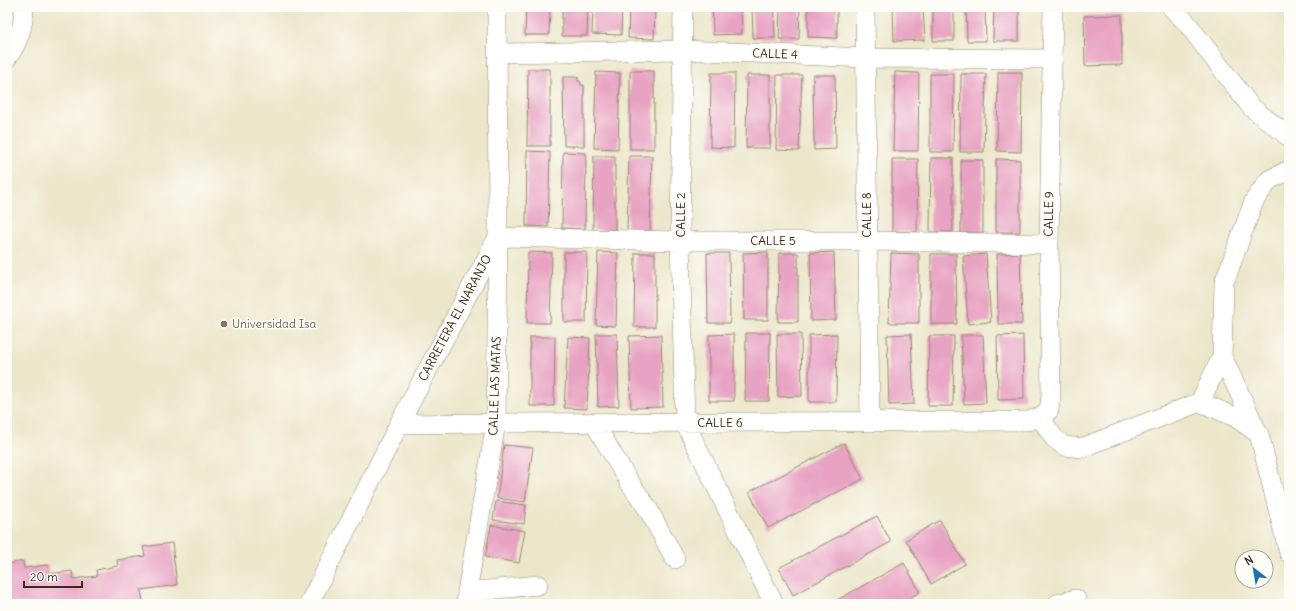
<svg xmlns="http://www.w3.org/2000/svg" width="1296" height="611" font-family="Delius,sans-serif">
	<rect width="100%" height="100%" fill="#fdfcf7"/>
	<filter id="ink" filterUnits="userSpaceOnUse"><feTurbulence type="fractalNoise" baseFrequency=".025" numOctaves="2"/><feDisplacementMap in="SourceGraphic" scale="8" xChannelSelector="R" yChannelSelector="G"/><feConvolveMatrix kernelMatrix="1 2 1 2 8 2 1 2 1" color-interpolation-filters="sRGB"/></filter>
	<filter id="wash" filterUnits="userSpaceOnUse"><feTurbulence type="fractalNoise" baseFrequency=".012" numOctaves="4" result="noise"/><feDisplacementMap in="SourceGraphic" scale="16" xChannelSelector="R" yChannelSelector="G"/><feGaussianBlur stdDeviation="0.9" result="paint"/><feColorMatrix in="noise" values="0 0 0 0 0 0 0 0 0 0 0 0 0 0 0 0 0 1.4 0 .05"/><feComposite in="paint" operator="in"/></filter>
	<g filter="url(#wash)">
		<rect width="100%" height="100%" fill="#ece7cb"/>
		<g id="blocks">
			<path fill="#e8a2c2" d="M 526,7 L 550,7 L 549,35 L 525,35 Z
				M 562,7 L 588,7 L 587,36 L 562,36 Z
				M 593,7 L 622,7 L 621,35 L 592,34 Z
				M 629,7 L 655,7 L 654,39 L 628,38 Z
				M 712,7 L 741,7 L 742,34 L 713,35 Z
				M 752,7 L 774,7 L 775,38 L 753,38 Z
				M 780,7 L 800,7 L 799,39 L 779,39 Z
				M 808,7 L 837,7 L 837,38 L 808,37 Z
				M 893,7 L 923,7 L 925,40 L 894,41 Z
				M 933,7 L 954,7 L 954,41 L 933,41 Z
				M 966,7 L 985,7 L 986,41 L 967,41 Z
				M 994,7 L 1019,7 L 1019,41 L 993,41 Z
				M 1122,15 L 1122,65 L 1085,66 L 1084,16 Z
				M 528,69 L 550,69 L 550,146 L 527,146 Z
				M 630,71 L 654,71 L 654,149 L 630,149 Z
				M 596,72 L 620,73 L 618,149 L 594,148 Z
				M 895,72 L 919,73 L 918,151 L 893,151 Z
				M 998,72 L 1022,72 L 1021,152 L 997,151 Z
				M 711,73 L 735,73 L 734,148 L 710,147 Z
				M 930,74 L 954,74 L 953,152 L 930,152 Z
				M 961,74 L 986,74 L 984,152 L 960,152 Z
				M 747,75 L 770,75 L 770,148 L 746,148 Z
				M 777,75 L 802,75 L 799,151 L 776,150 Z
				M 813,75 L 835,75 L 836,149 L 814,150 Z
				M 563,77 L 578,77 L 578,81 L 580,81 L 581,85 L 584,85 L 584,146 L 564,146 Z
				M 527,151 L 550,152 L 548,227 L 526,226 Z
				M 563,152 L 586,153 L 585,229 L 562,228 Z
				M 594,156 L 615,156 L 615,230 L 593,230 Z
				M 629,156 L 652,156 L 650,231 L 627,231 Z
				M 931,158 L 953,158 L 953,232 L 930,232 Z
				M 892,159 L 918,159 L 917,232 L 892,232 Z
				M 996,159 L 1020,160 L 1020,232 L 996,232 Z
				M 961,160 L 983,160 L 983,233 L 961,233 Z
				M 528,252 L 552,253 L 550,323 L 527,323 Z
				M 564,252 L 587,252 L 586,322 L 564,322 Z
				M 598,252 L 618,253 L 616,326 L 596,325 Z
				M 768,252 L 768,320 L 744,320 L 743,253 Z
				M 834,252 L 836,320 L 811,321 L 810,253 Z
				M 635,253 L 655,253 L 655,327 L 634,327 Z
				M 707,253 L 729,253 L 730,323 L 708,323 Z
				M 779,253 L 798,253 L 798,322 L 778,322 Z
				M 891,253 L 919,254 L 919,323 L 889,323 Z
				M 1020,253 L 1022,324 L 998,324 L 997,254 Z
				M 931,254 L 956,254 L 957,324 L 931,324 Z
				M 986,254 L 991,322 L 968,324 L 963,256 Z
				M 746,333 L 770,333 L 769,401 L 745,401 Z
				M 596,334 L 617,334 L 619,406 L 598,407 Z
				M 734,334 L 734,401 L 709,401 L 709,335 Z
				M 777,334 L 801,334 L 802,396 L 778,397 Z
				M 837,334 L 836,402 L 809,402 L 809,335 Z
				M 911,334 L 914,404 L 889,405 L 887,335 Z
				M 661,335 L 663,407 L 631,408 L 629,336 Z
				M 961,335 L 983,335 L 986,403 L 964,404 Z
				M 1023,335 L 1024,399 L 998,400 L 997,336 Z
				M 929,336 L 954,336 L 953,406 L 928,406 Z
				M 530,337 L 555,337 L 554,406 L 530,406 Z
				M 568,337 L 590,338 L 587,409 L 564,408 Z
				M 844,443 L 863,479 L 768,528 L 749,492 Z
				M 504,445 L 533,448 L 525,502 L 497,498 Z
				M 496,501 L 526,505 L 524,524 L 493,520 Z
				M 877,516 L 891,542 L 793,595 L 779,568 Z
				M 940,520 L 965,564 L 931,584 L 906,540 Z
				M 491,525 L 525,531 L 519,563 L 485,557 Z
				M 172,543 L 177,585 L 141,590 L 143,602 L 127,604 L 31,604 L 31,603 L 7,604 L 7,564 L 23,561 L 24,568 L 48,565 L 49,574 L 72,571 L 73,579 L 97,576 L 96,570 L 118,566 L 117,560 L 145,556 L 143,547 Z
				M 904,563 L 920,592 L 899,604 L 830,604 Z"/>
		</g>
	</g>
	<g filter="url(#ink)">
		<use href="#blocks" fill-opacity="0" stroke="#948874" stroke-width="1"/>
		<g fill="none" stroke-linecap="round" stroke-linejoin="round">
			<g stroke="#948874" stroke-width="20">
				<path id="street" d="M 683,7 L 680,241 L 685,423 L 774,604
					M 865,7 L 870,422
					M 1171,7 L 1186,22 L 1251,107 L 1289,137
					M 497,53 L 682,50 L 866,58 L 1053,59
					M 7,58 C 18,43 24,26 24,7
					M 1222,356 L 1258,433
					M 1200,402 L 1235,417 L 1259,434 L 1289,553
					M 1040,417 L 1054,438 L 1064,446 L 1081,448 L 1200,402 L 1222,356 L 1224,283 L 1254,201 L 1269,180 L 1289,170
					M 594,423 L 628,480 L 648,509 L 675,559
					M 399,424 L 496,423 L 1028,421 L 1040,417 L 1049,410 L 1051,396 L 1049,244 L 1053,7
					M 467,592 L 538,585
					M 309,604 L 399,424 L 498,237 L 497,7
					M 466,604 L 467,592 L 496,423 L 498,237 L 680,241 L 868,241 L 1049,244
					M 1057,604 L 1076,599"/>
			</g>
			<use href="#street" stroke="#fff" stroke-width="19"/>
		</g>
	</g>
	<circle fill="#8d6e63" stroke="#fdfcf7" stroke-width="1.5" cx="224" cy="324" r="4"/>
	<g text-anchor="middle" stroke-width="3.5" stroke-linejoin="round" paint-order="stroke">
		<g font-size="12" fill="#3b2a1e" stroke="#fdfcf7">
			<text transform="translate(775 54) rotate(2)" y="4">CALLE 4</text>
			<text transform="translate(1049 214) rotate(-89)" y="4">CALLE 9</text>
			<text transform="translate(681 215) rotate(-90)" y="4">CALLE 2</text>
			<text transform="translate(867 215) rotate(-90)" y="4">CALLE 8</text>
			<text x="773" y="245">CALLE 5</text>
			<text transform="translate(455 318) rotate(-62)" y="4">CARRETERA EL NARANJO</text>
			<text transform="translate(495 386) rotate(-88)" y="4">CALLE LAS MATAS</text>
			<text x="720" y="427">CALLE 6</text>
		</g>
		<g font-size="12" fill="#785e54" stroke="#fdfcf7" text-anchor="start">
			<text x="232" y="328">Universidad Isa</text>
		</g>
	</g>
	<rect width="1296" height="611" fill="none" stroke="#fdfcf7" stroke-width="24"/>
	<g transform="translate(1254 569) rotate(329)"><circle r="19" fill="#fdfcf7" stroke="#afa8a0"/>
	<path d="M0-3L7 15L0 10L-7 15Z" fill="#1f6fb2"/>
	<text y="-6" font-size="11" font-weight="bold" text-anchor="middle" fill="#3b2a1e">N</text>
	</g>
	<path d="M24 581v6h58v-6" fill="none" stroke="#3b2a1e" stroke-width="2"/>
	<text x="30" y="581" font-size="12" fill="#3b2a1e" stroke="#fdfcf7" stroke-width="3" paint-order="stroke">20 m</text>
</svg>
